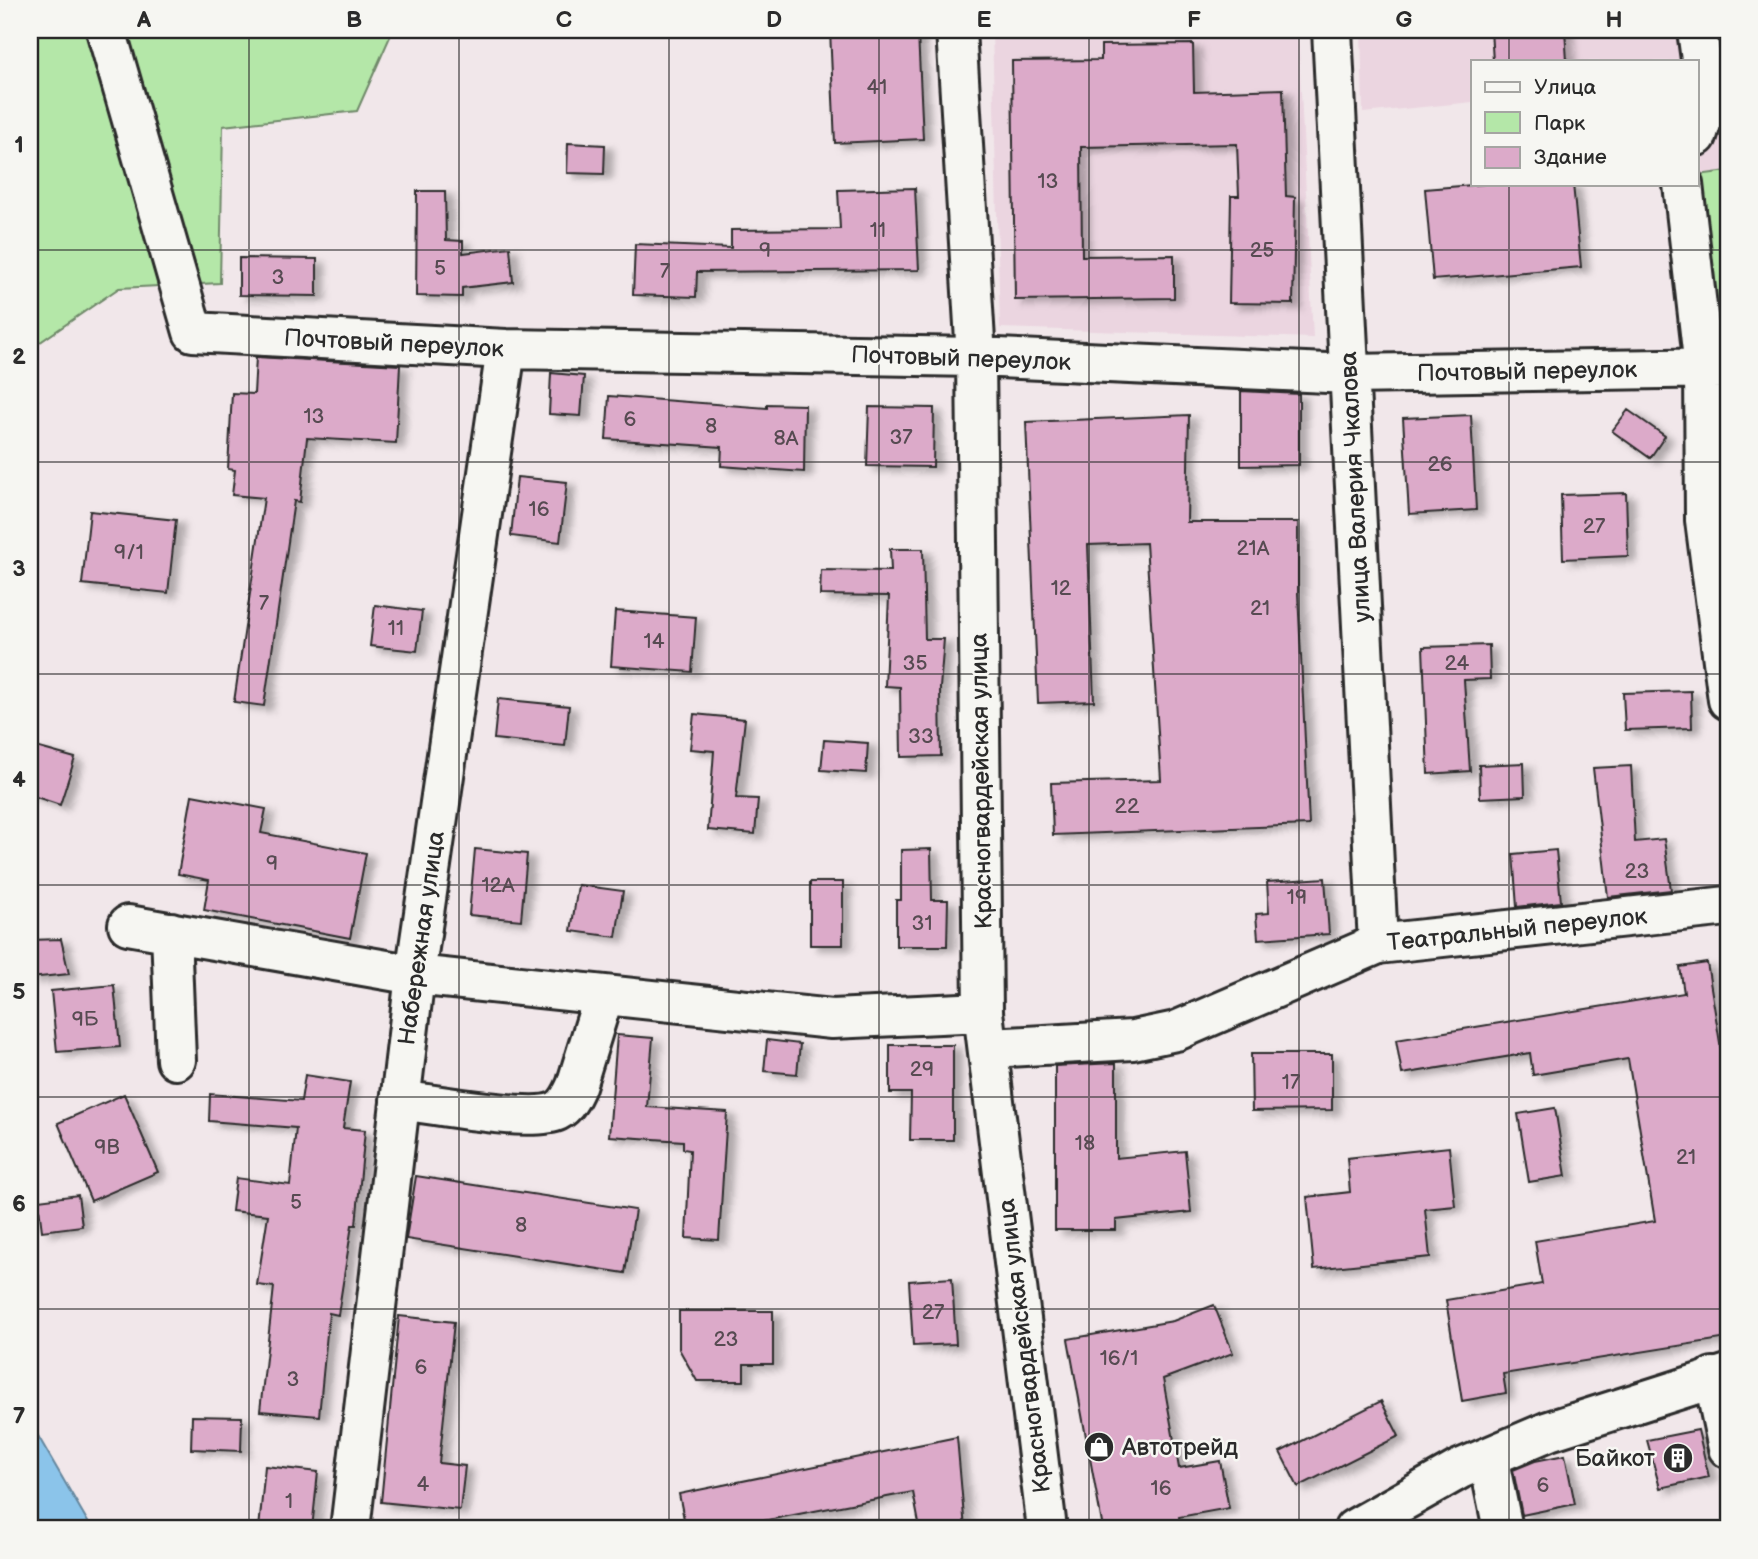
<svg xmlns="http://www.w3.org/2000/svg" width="1758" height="1559" font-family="'Balsamiq Sans',sans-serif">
	<defs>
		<filter id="shadow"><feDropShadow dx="8" dy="4.5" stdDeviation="3.5" flood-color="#0004"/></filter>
	</defs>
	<rect width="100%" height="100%" fill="#f1e7ea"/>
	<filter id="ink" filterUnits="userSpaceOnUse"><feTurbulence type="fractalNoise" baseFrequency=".0143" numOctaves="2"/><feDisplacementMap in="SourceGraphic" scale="14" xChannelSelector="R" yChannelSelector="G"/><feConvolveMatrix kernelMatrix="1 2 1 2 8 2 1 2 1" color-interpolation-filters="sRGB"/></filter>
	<g filter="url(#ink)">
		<path fill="#ebd5e0" d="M 992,30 L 1298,30 L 1313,338 L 1000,328 Z
			M 1361,30 L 1728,30 L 1728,171 L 1698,175 L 1697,61 L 1473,61 L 1473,102 L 1363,113 Z"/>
		<path fill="#b4e7a8" stroke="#70896a" stroke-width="2" d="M 30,30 L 393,30 L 357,111 L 223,126 L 220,283 L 119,288 L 30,349 Z
			M 1728,171 L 1728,345 L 1722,346 L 1698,175 Z"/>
		<path fill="#8bc4ea" stroke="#65879e" stroke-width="2" d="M 30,1422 L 92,1529 L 30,1529 Z"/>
		<path fill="#dcaac9" stroke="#2b2b2b" stroke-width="2" filter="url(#shadow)" d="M 830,30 L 876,30 L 876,34 L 918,33 L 923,139 L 835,143 Z
			M 1491,30 L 1565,30 L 1567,61 L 1493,61 Z
			M 1193,44 L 1194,92 L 1283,89 L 1286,196 L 1295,197 L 1293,304 L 1229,303 L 1231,196 L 1239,196 L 1237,144 L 1081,147 L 1082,256 L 1174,255 L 1174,298 L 1015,300 L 1012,61 L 1101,60 L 1101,45 Z
			M 568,143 L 605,145 L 604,174 L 567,173 Z
			M 1485,184 L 1573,184 L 1581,267 L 1433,280 L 1425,189 Z
			M 915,188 L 919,270 L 697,272 L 696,297 L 633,295 L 635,244 L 731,248 L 731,230 L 840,229 L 838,190 Z
			M 417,191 L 445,191 L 446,240 L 463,241 L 463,253 L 510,247 L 513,282 L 462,288 L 462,297 L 416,296 Z
			M 239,258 L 317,259 L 317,296 L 239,295 Z
			M 256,357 L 400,365 L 396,443 L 307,438 L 300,502 L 294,501 L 264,706 L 234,702 L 264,498 L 232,495 L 235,470 L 228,469 L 232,393 L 254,394 Z
			M 551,373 L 584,376 L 581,416 L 549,414 Z
			M 1241,391 L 1299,394 L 1299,465 L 1241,466 Z
			M 609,396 L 767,408 L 767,404 L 805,405 L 804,472 L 721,466 L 722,447 L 606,439 Z
			M 869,407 L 934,408 L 933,467 L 867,466 Z
			M 1628,410 L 1665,436 L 1650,458 L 1612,431 Z
			M 1189,415 L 1187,522 L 1298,522 L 1298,593 L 1309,825 L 1053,835 L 1051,783 L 1161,780 L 1146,543 L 1088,545 L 1094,701 L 1038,703 L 1026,422 Z
			M 1471,415 L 1476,510 L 1409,514 L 1403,418 Z
			M 517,477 L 567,482 L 560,542 L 511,536 Z
			M 1626,493 L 1628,556 L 1563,559 L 1561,495 Z
			M 90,511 L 176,520 L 168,593 L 82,584 Z
			M 890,549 L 923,549 L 925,639 L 944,639 L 940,688 L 941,756 L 901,757 L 900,687 L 885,686 L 889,596 L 820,595 L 821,570 L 891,571 Z
			M 375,605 L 422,611 L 417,651 L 370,646 Z
			M 615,611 L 696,617 L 692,672 L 611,666 Z
			M 1489,645 L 1490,679 L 1464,680 L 1470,771 L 1428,774 L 1423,647 Z
			M 1691,691 L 1692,728 L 1625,730 L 1623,693 Z
			M 498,699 L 569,706 L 565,746 L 494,739 Z
			M 694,714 L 745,719 L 736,798 L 758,799 L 755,834 L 708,830 L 714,751 L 690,749 Z
			M 824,740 L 868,743 L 866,773 L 821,770 Z
			M 36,747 L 75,758 L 60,805 L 30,795 L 30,767 Z
			M 1524,763 L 1525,796 L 1480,798 L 1479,765 Z
			M 1631,766 L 1635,842 L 1664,839 L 1671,890 L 1608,897 L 1593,768 Z
			M 192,795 L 266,809 L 261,833 L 366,853 L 350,938 L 204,910 L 209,880 L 178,874 Z
			M 475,849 L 527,854 L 521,920 L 469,915 Z
			M 931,849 L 932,900 L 948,900 L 947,946 L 896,946 L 896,900 L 901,900 L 901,850 Z
			M 1556,850 L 1561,902 L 1517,907 L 1513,854 Z
			M 1325,878 L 1329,934 L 1258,939 L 1256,914 L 1269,913 L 1267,882 Z
			M 810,882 L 843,882 L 843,945 L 810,945 Z
			M 578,885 L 623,891 L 616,937 L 571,931 Z
			M 61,939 L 69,974 L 30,978 L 30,940 Z
			M 1707,963 L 1728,1092 L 1728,1338 L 1503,1374 L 1506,1393 L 1462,1401 L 1446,1300 L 1542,1284 L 1535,1241 L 1655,1221 L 1628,1059 L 1533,1075 L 1530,1053 L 1402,1074 L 1396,1040 L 1684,993 L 1680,967 Z
			M 114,985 L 120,1047 L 57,1052 L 51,991 Z
			M 617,1035 L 653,1038 L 647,1107 L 727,1112 L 719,1240 L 686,1238 L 690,1150 L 683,1149 L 683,1141 L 609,1136 Z
			M 767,1040 L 800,1044 L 797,1074 L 764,1071 Z
			M 890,1045 L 953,1045 L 953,1140 L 910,1140 L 911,1093 L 890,1093 Z
			M 1251,1054 L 1332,1054 L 1332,1110 L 1252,1111 Z
			M 1116,1063 L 1116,1158 L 1185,1151 L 1191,1212 L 1116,1220 L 1116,1230 L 1055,1230 L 1055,1066 Z
			M 305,1075 L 350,1082 L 343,1128 L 365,1130 L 356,1225 L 352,1225 L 338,1315 L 329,1313 L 319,1416 L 260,1411 L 274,1287 L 257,1285 L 268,1215 L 232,1211 L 236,1178 L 290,1185 L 296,1128 L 209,1121 L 210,1094 L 301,1101 Z
			M 124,1094 L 158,1172 L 91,1201 L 58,1123 Z
			M 1555,1108 L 1566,1176 L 1529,1182 L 1518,1114 Z
			M 1449,1147 L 1455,1206 L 1425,1209 L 1430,1257 L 1314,1269 L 1307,1197 L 1350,1192 L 1347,1158 Z
			M 416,1176 L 635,1210 L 625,1273 L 406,1239 Z
			M 78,1195 L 82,1226 L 42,1231 L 38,1200 Z
			M 952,1278 L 956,1344 L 913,1346 L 909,1281 Z
			M 1214,1305 L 1233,1353 L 1163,1379 L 1179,1468 L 1220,1461 L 1229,1508 L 1179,1517 L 1181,1529 L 1103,1529 L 1068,1339 L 1173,1321 Z
			M 679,1311 L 773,1311 L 773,1364 L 744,1364 L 744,1381 L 697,1381 L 679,1349 Z
			M 399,1316 L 454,1322 L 439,1463 L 465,1466 L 460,1510 L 381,1502 Z
			M 1381,1401 L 1399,1436 L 1298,1487 L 1280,1452 Z
			M 192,1416 L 242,1417 L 241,1451 L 191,1449 Z
			M 1698,1430 L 1709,1477 L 1660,1488 L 1647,1440 Z
			M 957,1437 L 965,1529 L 920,1529 L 913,1492 L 721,1529 L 686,1529 L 679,1494 Z
			M 1565,1455 L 1575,1504 L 1522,1515 L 1513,1470 L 1535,1461 Z
			M 265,1466 L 318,1472 L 312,1529 L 259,1529 Z"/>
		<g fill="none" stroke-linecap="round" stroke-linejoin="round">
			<g stroke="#2b2b2b" stroke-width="44">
				<path id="minor" d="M 106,30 L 193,332 L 506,349 L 976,357 L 1349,374 L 1728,368
					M 956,30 L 976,357 L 983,1012 L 1047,1529
					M 1332,30 L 1378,944
					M 1697,136 L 1707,104 L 1697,30
					M 1683,184 L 1704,368 L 1705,520 L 1728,700
					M 128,925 L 415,975 L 832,1019 L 983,1012
					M 171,932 L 176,1060
					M 989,1048 L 1133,1040 L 1176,1031 L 1378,944 L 1728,906
					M 400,1100 C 431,1104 533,1123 557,1111 C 567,1106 572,1095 576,1086 L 604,995
					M 1713,1377 L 1728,1448
					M 1488,1457 L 1503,1529
					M 350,1529 L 415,975 L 506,349
					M 1354,1529 L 1460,1469 L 1549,1431 L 1728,1374"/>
			</g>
			<use href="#minor" stroke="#f6f6f2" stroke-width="38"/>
		</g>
	</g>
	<path fill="none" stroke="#2b2b2b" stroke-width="2" stroke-opacity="0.55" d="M 249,30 L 249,1529M 459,30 L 459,1529M 669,30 L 669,1529M 879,30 L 879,1529M 1089,30 L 1089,1529M 1299,30 L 1299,1529M 1509,30 L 1509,61M 1509,184 L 1509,1529M 30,250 L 1728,250M 30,462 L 1728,462M 30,674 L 1728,674M 30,885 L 1728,885M 30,1097 L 1728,1097M 30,1309 L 1728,1309"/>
	<defs>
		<g id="shop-disc" transform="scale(1.575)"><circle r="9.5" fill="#2b2b2b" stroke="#f6f6f2"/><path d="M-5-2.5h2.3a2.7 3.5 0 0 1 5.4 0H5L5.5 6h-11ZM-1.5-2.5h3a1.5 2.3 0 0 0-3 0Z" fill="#fff"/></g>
		<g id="building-disc" transform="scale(1.575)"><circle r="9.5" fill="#2b2b2b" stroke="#f6f6f2"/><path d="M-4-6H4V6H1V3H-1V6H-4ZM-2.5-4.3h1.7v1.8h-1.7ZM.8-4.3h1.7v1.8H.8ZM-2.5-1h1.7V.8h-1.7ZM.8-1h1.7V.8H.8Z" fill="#fff"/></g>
	</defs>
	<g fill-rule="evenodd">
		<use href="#shop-disc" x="1099" y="1447"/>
		<use href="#building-disc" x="1678" y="1458"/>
	</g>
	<g text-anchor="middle" stroke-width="5" stroke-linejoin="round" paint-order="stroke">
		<g font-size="21" fill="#574b52">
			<text x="877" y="94">41</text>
			<text x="1048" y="188">13</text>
			<text x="878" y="237">11</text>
			<text x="765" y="257">9</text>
			<text x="1262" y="257">25</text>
			<text x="440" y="275">5</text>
			<text x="665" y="278">7</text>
			<text x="278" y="284">3</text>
			<text x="314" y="423">13</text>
			<text x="630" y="426">6</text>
			<text x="711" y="433">8</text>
			<text x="901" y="444">37</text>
			<text x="786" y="445">8А</text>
			<text x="1440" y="471">26</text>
			<text x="539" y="516">16</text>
			<text x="1594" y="533">27</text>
			<text x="1253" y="555">21А</text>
			<text x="129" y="559">9/1</text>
			<text x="1061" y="595">12</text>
			<text x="264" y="610">7</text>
			<text x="1260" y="615">21</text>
			<text x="396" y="635">11</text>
			<text x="654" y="648">14</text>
			<text x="915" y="670">35</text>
			<text x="1457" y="670">24</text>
			<text x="921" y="743">33</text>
			<text x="1127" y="813">22</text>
			<text x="272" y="870">9</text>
			<text x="1637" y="878">23</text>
			<text x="498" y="892">12А</text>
			<text x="1297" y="904">19</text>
			<text x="922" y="930">31</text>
			<text x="85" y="1026">9Б</text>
			<text x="922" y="1076">29</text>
			<text x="1291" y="1089">17</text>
			<text x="1085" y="1150">18</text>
			<text x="107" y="1154">9В</text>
			<text x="1686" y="1164">21</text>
			<text x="296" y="1209">5</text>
			<text x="521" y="1232">8</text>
			<text x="933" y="1319">27</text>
			<text x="726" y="1346">23</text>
			<text x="1119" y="1365">16/1</text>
			<text x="421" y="1374">6</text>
			<text x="293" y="1386">3</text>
			<text x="423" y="1491">4</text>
			<text x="1543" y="1492">6</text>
			<text x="1161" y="1495">16</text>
			<text x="289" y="1508">1</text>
		</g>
		<g font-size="24" fill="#2b2b2b" stroke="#f6f6f2">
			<text transform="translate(394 343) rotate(3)" y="8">Почтовый переулок</text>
			<text transform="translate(961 358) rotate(2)" y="8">Почтовый переулок</text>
			<text transform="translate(1527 371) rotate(-1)" y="8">Почтовый переулок</text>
			<text transform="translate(1355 487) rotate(-93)" y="8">улица Валерия Чкалова</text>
			<text transform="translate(981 781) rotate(-91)" y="8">Красногвардейская улица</text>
			<text transform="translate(1517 929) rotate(-6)" y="8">Театральный переулок</text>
			<text transform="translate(421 938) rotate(-82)" y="8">Набережная улица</text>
			<text transform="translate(1024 1346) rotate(-97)" y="8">Красногвардейская улица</text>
		</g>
		<g font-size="24" fill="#2b2b2b" stroke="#f6f6f2" text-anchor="start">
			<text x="1122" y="1455">Автотрейд</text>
			<text x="1655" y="1466" text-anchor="end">Байкот</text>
		</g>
	</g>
	<rect width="1758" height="1559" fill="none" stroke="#f6f6f2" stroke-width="77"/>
	<rect x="1471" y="60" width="228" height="126" fill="#f6f6f2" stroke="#a5a5a2" stroke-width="2"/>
	<rect x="1485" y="82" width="35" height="10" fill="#f6f6f2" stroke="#a5a5a2" stroke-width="2"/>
	<text x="1534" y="94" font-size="21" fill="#2b2b2b">Улица</text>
	<rect x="1485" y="112" width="35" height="21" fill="#b4e7a8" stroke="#a5a5a2" stroke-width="2"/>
	<text x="1534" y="130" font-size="21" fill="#2b2b2b">Парк</text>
	<rect x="1485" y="147" width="35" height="21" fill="#dcaac9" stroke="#a5a5a2" stroke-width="2"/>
	<text x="1534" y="164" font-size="21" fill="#2b2b2b">Здание</text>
	<rect x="38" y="38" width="1682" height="1482" fill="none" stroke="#2b2b2b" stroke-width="2.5"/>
	<g font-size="23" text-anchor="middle" font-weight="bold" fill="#2b2b2b">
		<text x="144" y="27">A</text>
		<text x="354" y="27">B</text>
		<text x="564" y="27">C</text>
		<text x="774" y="27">D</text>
		<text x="984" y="27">E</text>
		<text x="1194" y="27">F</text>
		<text x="1404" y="27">G</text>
		<text x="1614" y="27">H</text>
		<text x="19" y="152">1</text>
		<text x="19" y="364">2</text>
		<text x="19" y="576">3</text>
		<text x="19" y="787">4</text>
		<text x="19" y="999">5</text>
		<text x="19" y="1211">6</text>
		<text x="19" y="1423">7</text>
	</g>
</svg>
